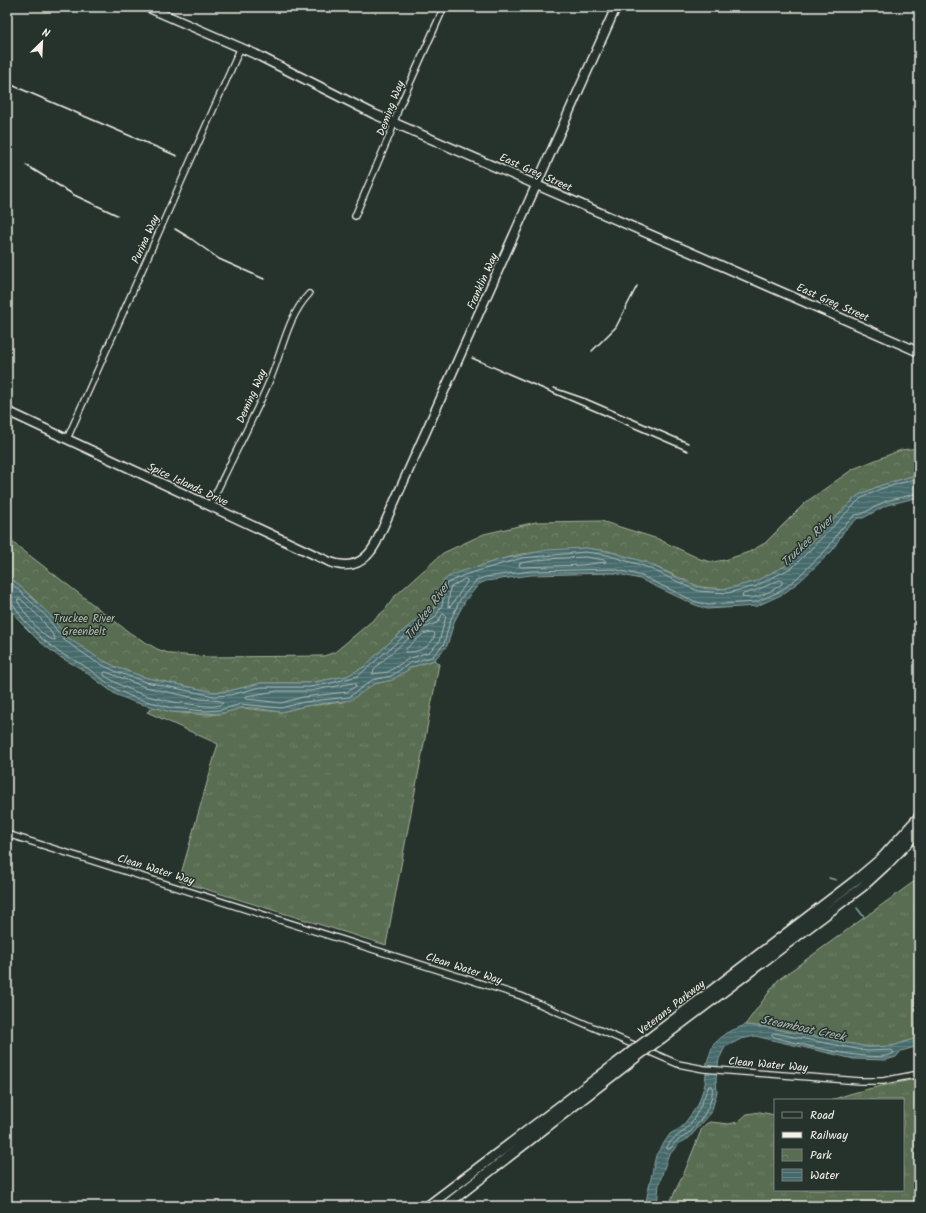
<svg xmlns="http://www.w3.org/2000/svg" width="926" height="1213" font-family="Kalam,sans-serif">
	<defs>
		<pattern id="grass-tufts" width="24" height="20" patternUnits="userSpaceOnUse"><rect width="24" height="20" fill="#586d51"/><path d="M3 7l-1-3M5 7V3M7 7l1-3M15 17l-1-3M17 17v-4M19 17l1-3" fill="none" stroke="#71826a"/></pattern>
		<pattern id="park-crowns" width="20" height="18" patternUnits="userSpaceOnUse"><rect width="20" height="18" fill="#586d51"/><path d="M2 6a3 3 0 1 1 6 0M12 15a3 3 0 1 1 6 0" fill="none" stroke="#71826a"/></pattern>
		<pattern id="water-rules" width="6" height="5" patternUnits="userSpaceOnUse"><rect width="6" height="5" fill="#476b6c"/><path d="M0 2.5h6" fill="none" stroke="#628181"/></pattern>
	</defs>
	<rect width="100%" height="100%" fill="#26332d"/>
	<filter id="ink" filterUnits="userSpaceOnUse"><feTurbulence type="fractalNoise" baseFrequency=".025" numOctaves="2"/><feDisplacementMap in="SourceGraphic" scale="8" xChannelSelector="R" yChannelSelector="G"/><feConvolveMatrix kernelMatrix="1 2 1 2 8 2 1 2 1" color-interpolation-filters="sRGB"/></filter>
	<g filter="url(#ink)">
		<path fill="url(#grass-tufts)" stroke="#a6af9c" d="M 434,660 L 439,664 L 386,945 L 179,881 L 218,744 L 147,712 L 154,707 L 171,712 L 206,715 L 220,714 L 241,708 L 281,712 L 305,706 L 343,702 L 374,684 L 392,680 L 412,667 Z
			M 919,878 L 919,1037 L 893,1046 L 868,1047 L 765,1027 L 745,1025 L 778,980 Z
			M 919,1078 L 919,1206 L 668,1206 L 685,1171 L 702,1128 L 706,1124 L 710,1122 L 729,1124 L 738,1122 L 747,1114 L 760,1112 L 775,1115 L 775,1190 L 903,1190 L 903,1100 L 832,1100 C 860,1089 890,1085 919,1078 Z"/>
		<path fill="url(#park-crowns)" stroke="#a6af9c" d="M 919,448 L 919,474 L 879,486 L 857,496 L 791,563 L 754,582 L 726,589 L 700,587 L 645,562 L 608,551 L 585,548 L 522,554 L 498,560 L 448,577 L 432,615 L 416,620 L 391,641 L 364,667 L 347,676 L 309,683 L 261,683 L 229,691 L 214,692 L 147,678 L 118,668 L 98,658 L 67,637 L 36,601 L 7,574 L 7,538 L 130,633 L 157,649 L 171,654 L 208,657 L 324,656 L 335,652 L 385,610 L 395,596 L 443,553 L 484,534 L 536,522 L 601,521 L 658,539 L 700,559 L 712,562 L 725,560 L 749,552 L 765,543 L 806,502 L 853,469 L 901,450 Z"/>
		<path fill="url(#water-rules)" stroke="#8ca19e" d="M 919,474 L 919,497 L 887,505 L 863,518 L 858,518 L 844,531 L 832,551 L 800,581 L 783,594 L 757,606 L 707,609 L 693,604 L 640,579 L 614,573 L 531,575 L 486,581 L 479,584 L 465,601 L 454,622 L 447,646 L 434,660 L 412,667 L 392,680 L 374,684 L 351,700 L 305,706 L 281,712 L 253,708 L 241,708 L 220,714 L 171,712 L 134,702 L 115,694 L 80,668 L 58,656 L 39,641 L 20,622 L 7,604 L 7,574 L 49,614 L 67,637 L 98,658 L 118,668 L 147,678 L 214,692 L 229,691 L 261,683 L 309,683 L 347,676 L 364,667 L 391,641 L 418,619 L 425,619 L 432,615 L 438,603 L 441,585 L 448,577 L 462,571 L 478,567 L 498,560 L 547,550 L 585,548 L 607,551 L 645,562 L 692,585 L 707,589 L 726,589 L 754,582 L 791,563 L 857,496 L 879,486 Z
			M 745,1025 L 765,1027 L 868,1047 L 893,1046 L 919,1037 L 919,1046 L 901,1051 L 896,1057 L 886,1060 L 854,1059 L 755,1036 L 741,1039 L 725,1047 L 719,1059 L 716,1078 L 717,1092 L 711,1113 L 689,1138 L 680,1143 L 668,1156 L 659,1184 L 657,1206 L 645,1206 L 656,1155 L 670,1134 L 682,1127 L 698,1105 L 705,1084 L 707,1062 L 713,1045 L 726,1033 Z"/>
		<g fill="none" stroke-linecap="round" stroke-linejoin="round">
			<path stroke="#afbbb6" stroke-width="1" d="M 585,557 L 605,560 L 606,562 L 582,565 L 521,567 L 519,566 L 520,563 L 547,559 Z
				M 7,579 L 46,616 L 64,640 L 96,662 L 117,672 L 146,682 L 214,696 L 230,695 L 261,687 L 309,687 L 327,684 L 358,676 L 418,624 L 426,623 L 435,618 L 442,605 L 446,584 L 464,575 L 522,558 L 585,552 L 607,555 L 644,566 L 698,591 L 727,593 L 756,586 L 793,567 L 860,499 L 880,489 L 919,478
				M 465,579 L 467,580 L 467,582 L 451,606 L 448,607 L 450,588 Z
				M 780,580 L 782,581 L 782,584 C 772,591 754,601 742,597 L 743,594 L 757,590 Z
				M 18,599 L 21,599 L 42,620 L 55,638 L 55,640 C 43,640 24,612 18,602 Z
				M 7,601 L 13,604 L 23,619 L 41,638 L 60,653 L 83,665 L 117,690 L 135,698 L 172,708 L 206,711 L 220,710 L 241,704 L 281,708 L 304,702 L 349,697 L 372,680 L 391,676 L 410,663 L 432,657 L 444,644 L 450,621 L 461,598 L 476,581 L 485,577 L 531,571 L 614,569 L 642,576 L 694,601 L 708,605 L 756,602 L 781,591 L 797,578 L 828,548 L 841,529 L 855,515 L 862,514 L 886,501 L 919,493
				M 443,614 L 446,616 L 439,642 L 429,652 L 408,659 L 388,672 L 372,674 L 377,666 L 397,648 L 420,629 L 437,623 Z
				M 433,632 L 435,634 C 432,647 418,653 405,652 L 406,649 L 423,634 Z
				M 106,672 L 145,687 L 200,699 L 221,701 L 223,703 C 217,708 206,706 198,705 C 165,702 132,695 104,675 L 104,673 Z
				M 355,683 L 356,686 L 347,692 L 303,697 L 281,703 L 247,699 L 245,698 L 246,696 L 277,691 L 310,691 Z
				M 774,1033 L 867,1051 L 892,1050 L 894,1053 C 878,1065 795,1043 774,1037 L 772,1035 Z
				M 709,1086 L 712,1086 C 715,1102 699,1126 686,1135 C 678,1141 677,1139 670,1149 L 667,1149 L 667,1147 C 673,1137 677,1137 685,1130 C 697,1118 702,1101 709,1086 Z"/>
			<path stroke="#8ca19e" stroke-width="1.5" d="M 829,878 L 836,880
				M 857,908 L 864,917"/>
			<g stroke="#f4f1e8" stroke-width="8">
				<path id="street" d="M 355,216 L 391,132 L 398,110 L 444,7
					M 67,439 L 241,47
					M 210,506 C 229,464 251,424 269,382 C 282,353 287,317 309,294
					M 7,834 L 521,996 L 678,1064 L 704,1069 L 860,1081 L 883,1081 L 919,1074"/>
			</g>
			<g stroke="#f4f1e8" stroke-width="11">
				<path id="secondary" d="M 147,7 L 255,54 L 374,114 L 919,352
					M 7,411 L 330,562 C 351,570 366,562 376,543 L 616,7"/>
			</g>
			<g stroke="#f4f1e8" stroke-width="12">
				<path id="primary" d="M 655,1034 L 856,880 L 882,858 L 919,817
					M 662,1038 L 862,887 L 887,864 L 919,831
					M 428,1206 L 630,1053
					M 445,1206 L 635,1058"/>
			</g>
			<use href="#street" stroke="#26332d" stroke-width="5.5"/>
			<use href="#secondary" stroke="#26332d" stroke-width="8"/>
			<use href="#primary" stroke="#26332d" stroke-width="9"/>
			<path stroke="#f4f1e8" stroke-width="1.5" d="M 7,83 L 177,156
				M 26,165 L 74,195 L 117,215
				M 175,229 L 190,238 L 219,259 L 264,279
				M 592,351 L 616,327 L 637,286
				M 472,358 L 688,451
				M 554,388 L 586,399 L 688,443"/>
			<g stroke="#f4f1e8" stroke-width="12" stroke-linecap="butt">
				<path id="primary-bridge" d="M 630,1053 L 655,1034
					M 635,1058 L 662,1038"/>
			</g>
			<use href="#primary-bridge" stroke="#26332d" stroke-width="9"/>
		</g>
	</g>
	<g text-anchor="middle" stroke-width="3" stroke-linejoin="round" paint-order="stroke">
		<g font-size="11" fill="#f4f1e8" stroke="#26332d">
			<text transform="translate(390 108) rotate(-69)" y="4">Deming Way</text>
			<text transform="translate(536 172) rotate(24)" y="4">East Greg Street</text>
			<text transform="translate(145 239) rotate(-66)" y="4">Purina Way</text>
			<text transform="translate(482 281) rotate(-66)" y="4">Franklin Way</text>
			<text transform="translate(833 302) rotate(24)" y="4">East Greg Street</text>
			<text transform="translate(251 396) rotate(-66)" y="4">Deming Way</text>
			<text transform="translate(188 484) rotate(25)" y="4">Spice Islands Drive</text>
			<text transform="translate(156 869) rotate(17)" y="4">Clean Water Way</text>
			<text transform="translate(464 968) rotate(18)" y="4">Clean Water Way</text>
			<text transform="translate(671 1007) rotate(-38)" y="4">Veterans Parkway</text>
			<text transform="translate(768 1064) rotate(5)" y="4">Clean Water Way</text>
		</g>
		<g font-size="11" fill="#b6bcac" stroke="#26332d">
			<text x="84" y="622">Truckee River<tspan x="84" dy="13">Greenbelt</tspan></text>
		</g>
		<g font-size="12" font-style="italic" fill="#afbbb6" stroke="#26332d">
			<text transform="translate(807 541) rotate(-44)" y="4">Truckee River</text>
			<text transform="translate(427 611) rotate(-54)" y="4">Truckee River</text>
			<text transform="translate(803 1028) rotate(12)" y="4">Steamboat Creek</text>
		</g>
	</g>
	<rect width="926" height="1213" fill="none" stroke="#26332d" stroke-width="24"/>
	<rect x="12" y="12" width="902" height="1189" fill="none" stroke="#f4f1e8" stroke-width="1.5" filter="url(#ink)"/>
	<rect x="774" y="1099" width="130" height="92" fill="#26332d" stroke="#787f78"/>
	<rect x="782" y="1112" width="20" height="6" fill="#26332d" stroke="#787f78"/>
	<text x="810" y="1119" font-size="12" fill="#f4f1e8">Road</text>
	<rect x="782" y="1132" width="20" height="6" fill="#f4f1e8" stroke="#787f78"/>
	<text x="810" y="1139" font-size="12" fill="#f4f1e8">Railway</text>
	<rect x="782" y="1149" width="20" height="12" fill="url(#park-crowns)" stroke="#787f78"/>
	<text x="810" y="1159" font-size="12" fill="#f4f1e8">Park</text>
	<rect x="782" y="1169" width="20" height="12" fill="url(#water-rules)" stroke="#787f78"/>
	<text x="810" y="1179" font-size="12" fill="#f4f1e8">Water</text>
	<g transform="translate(42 42) rotate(24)" stroke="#26332d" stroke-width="3" paint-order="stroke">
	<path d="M0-3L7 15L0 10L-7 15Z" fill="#f4f1e8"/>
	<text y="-6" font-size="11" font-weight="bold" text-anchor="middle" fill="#f4f1e8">N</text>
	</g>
</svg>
